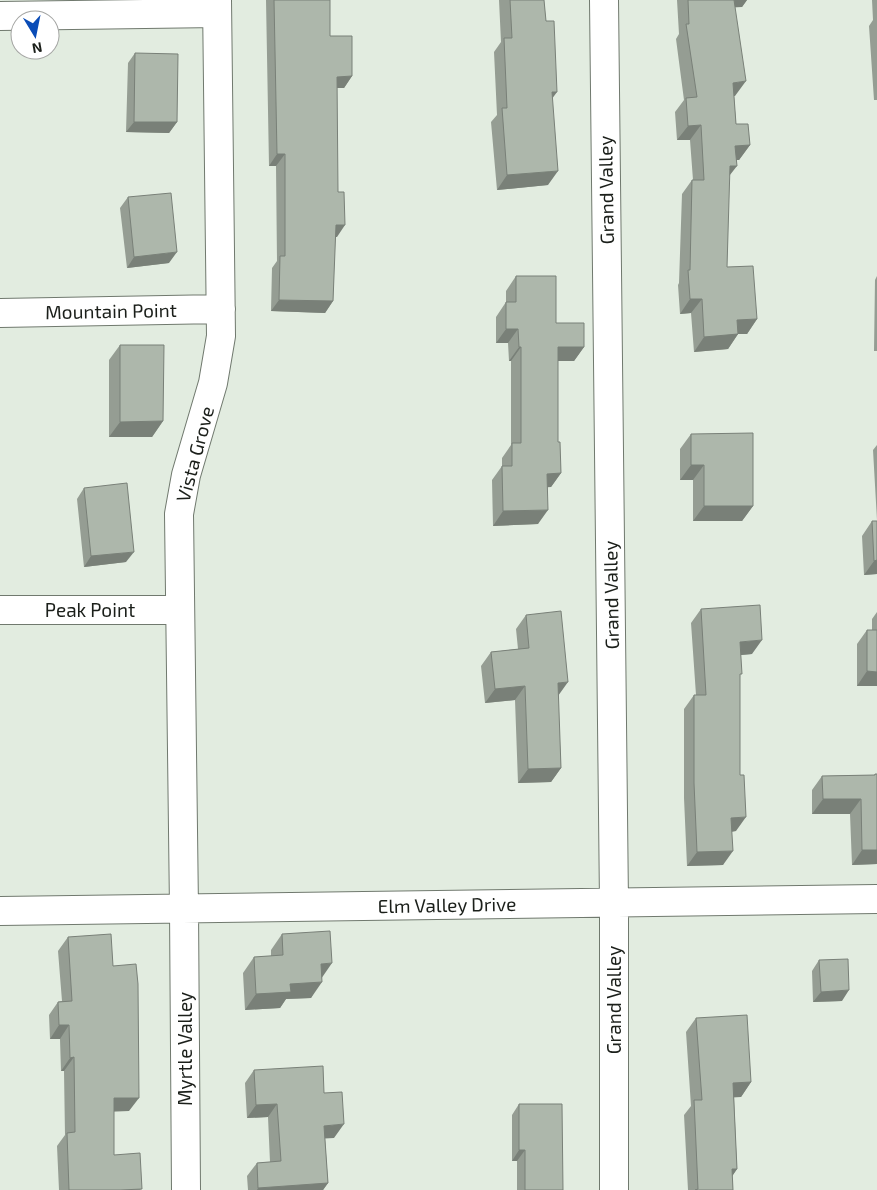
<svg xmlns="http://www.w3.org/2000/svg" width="877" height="1190" font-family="'Exo 2',sans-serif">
	<rect width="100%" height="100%" fill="#e2ece0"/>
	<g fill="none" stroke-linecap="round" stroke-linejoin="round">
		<g stroke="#70796e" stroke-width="30">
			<path id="street" d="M 604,0 L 614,903 L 614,1190
				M 0,16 L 217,13
				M 0,313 L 221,309
				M 0,610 L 180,610
				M 0,911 L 877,899
				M 186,1190 L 184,909 L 179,514 L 186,475 L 213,383 L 221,336 L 217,0"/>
		</g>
		<use href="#street" stroke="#fff" stroke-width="28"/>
	</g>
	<path fill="#959d93" d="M 266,0 L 330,0 L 330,36 L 352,76 L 344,88 L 337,88 L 337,237 L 335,237 L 333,301 L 325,313 L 271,311 L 272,268 L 277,261 L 276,166 L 269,166 Z
		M 499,0 L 544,0 L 552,98 L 548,185 L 497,190 L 491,122 L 497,115 L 494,52 L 501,42 Z
		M 677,0 L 747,0 L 742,7 L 735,7 L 735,96 L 734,96 L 736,124 L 750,145 L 739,160 L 736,160 L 729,176 L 727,267 L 757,319 L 747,334 L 738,334 L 728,349 L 694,352 L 691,313 L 680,314 L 678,285 L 679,283 L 682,194 L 692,180 L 693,180 L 690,140 L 677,140 L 675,112 L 684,100 L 676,39 L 679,34 Z
		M 872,0 L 877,0 L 877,100 L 874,100 L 869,26 L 873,20 Z
		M 135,53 L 177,122 L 169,133 L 126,132 L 128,63 Z
		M 128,197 L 169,263 L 127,268 L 120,208 Z
		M 516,276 L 556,323 L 584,347 L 574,361 L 558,361 L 558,442 L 561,473 L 551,487 L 547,487 L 538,524 L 493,526 L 492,480 L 502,466 L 502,458 L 511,445 L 511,361 L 509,361 L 508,343 L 496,343 L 496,317 L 506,302 L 506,291 Z
		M 877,276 L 877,351 L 874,351 L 875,280 Z
		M 120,345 L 163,421 L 152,437 L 109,437 L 109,360 Z
		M 691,434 L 753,506 L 742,521 L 693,521 L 693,480 L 680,480 L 680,449 Z
		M 877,445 L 877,520 L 873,450 Z
		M 84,488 L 126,562 L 84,567 L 77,499 Z
		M 872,521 L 877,521 L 877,581 L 877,574 L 864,575 L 862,536 Z
		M 701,609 L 752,654 L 741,655 L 740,678 L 736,831 L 732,832 L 723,865 L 687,866 L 684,798 L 684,709 L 694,695 L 696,695 L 691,623 Z
		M 877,612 L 877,686 L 857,686 L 857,644 L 867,630 L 872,630 L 872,619 Z
		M 526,615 L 558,696 L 561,768 L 551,782 L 518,783 L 515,700 L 485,703 L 481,666 L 491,652 L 518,649 L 516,629 Z
		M 875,774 L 877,774 L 877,864 L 852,865 L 850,814 L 812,814 L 812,790 L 822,776 L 874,775 Z
		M 282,934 L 322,977 L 311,998 L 286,999 L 280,1008 L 245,1010 L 243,973 L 254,957 L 271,956 L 271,950 Z
		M 68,937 L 113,966 L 129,1111 L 114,1111 L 114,1155 L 141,1190 L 59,1190 L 57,1146 L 65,1135 L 64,1071 L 61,1071 L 60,1039 L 50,1039 L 49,1015 L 58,1002 L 62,1001 L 58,951 Z
		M 819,960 L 842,1001 L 813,1002 L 812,971 Z
		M 696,1018 L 751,1082 L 741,1097 L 734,1097 L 737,1169 L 732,1176 L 733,1190 L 688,1190 L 684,1115 L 691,1106 L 686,1032 Z
		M 254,1070 L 324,1093 L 334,1138 L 325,1138 L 328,1183 L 323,1190 L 248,1190 L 247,1176 L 257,1163 L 270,1162 L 268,1117 L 247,1118 L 245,1083 Z
		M 519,1104 L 563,1190 L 517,1190 L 517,1161 L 512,1161 L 512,1115 Z"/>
	<path fill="#798078" d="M 728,0 L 747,0 L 742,7 L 722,8 Z
		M 352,76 L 344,88 L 329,88 L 337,77 Z
		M 746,81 L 735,96 L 723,97 L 733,83 Z
		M 552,92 L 557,92 L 546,107 Z
		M 134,122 L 177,122 L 169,133 L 126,132 Z
		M 701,125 L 690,140 L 677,140 L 688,126 Z
		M 750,145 L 739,160 L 725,160 L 735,146 Z
		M 277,154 L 285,154 L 276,166 L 269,166 Z
		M 730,166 L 737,166 L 726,180 Z
		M 558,171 L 548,185 L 497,190 L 507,175 Z
		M 336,225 L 345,225 L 337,237 L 328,237 Z
		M 177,252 L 169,263 L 127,268 L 134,257 Z
		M 690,299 L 702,299 L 691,313 L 680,314 Z
		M 279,300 L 333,301 L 325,313 L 271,311 Z
		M 757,319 L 747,334 L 738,334 L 728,349 L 694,352 L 704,337 L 737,320 Z
		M 506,329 L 518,329 L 508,343 L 496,343 Z
		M 519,347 L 521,347 L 511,361 L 509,361 Z
		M 558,347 L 584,347 L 574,361 L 548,361 Z
		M 163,421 L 152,437 L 109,437 L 120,422 Z
		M 691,465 L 704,465 L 693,480 L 680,480 Z
		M 561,473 L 551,487 L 537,488 L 547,474 Z
		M 704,506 L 753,506 L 742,521 L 693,521 Z
		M 548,510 L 538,524 L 493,526 L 503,511 Z
		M 134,552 L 126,562 L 84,567 L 91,556 Z
		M 877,560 L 877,574 L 864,575 L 874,561 Z
		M 762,640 L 752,654 L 730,656 L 740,642 Z
		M 867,671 L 877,672 L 877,686 L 857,686 Z
		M 568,682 L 558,696 L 558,683 Z
		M 525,686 L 515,700 L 485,703 L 495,689 Z
		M 561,768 L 551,782 L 518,783 L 528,769 Z
		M 823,799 L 861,799 L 850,814 L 812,814 Z
		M 746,817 L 736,831 L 721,832 L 731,818 Z
		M 862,850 L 877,850 L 877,864 L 852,865 Z
		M 733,851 L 723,865 L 687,866 L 697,852 Z
		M 332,963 L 321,979 L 321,964 Z
		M 322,982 L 311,998 L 286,999 L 280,1008 L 245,1010 L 256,994 L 290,984 Z
		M 849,990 L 842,1001 L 813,1002 L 821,992 Z
		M 59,1025 L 69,1025 L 60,1039 L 50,1039 Z
		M 74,1057 L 64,1071 L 61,1071 L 70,1058 Z
		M 751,1082 L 741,1097 L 723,1098 L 733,1083 Z
		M 114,1098 L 139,1098 L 129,1111 L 104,1112 Z
		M 277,1104 L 268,1117 L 247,1118 L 256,1105 Z
		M 344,1124 L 334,1138 L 315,1139 L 324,1126 Z
		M 519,1150 L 525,1150 L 517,1161 L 512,1161 Z
		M 732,1169 L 737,1169 L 727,1184 Z
		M 328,1183 L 323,1190 L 257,1190 L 258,1188 Z"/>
	<path fill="#adb7ab" stroke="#798078" d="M 274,0 L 330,0 L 330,36 L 352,36 L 352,76 L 337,77 L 338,192 L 344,192 L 345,225 L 336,225 L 333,301 L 279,300 L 280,256 L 285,256 L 285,154 L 277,154 Z
		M 510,0 L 544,0 L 546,21 L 554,21 L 557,92 L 552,92 L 558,171 L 507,175 L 502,108 L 507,108 L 504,38 L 512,38 Z
		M 688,0 L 734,0 L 746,81 L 733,83 L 736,124 L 748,124 L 750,145 L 735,146 L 737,166 L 730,166 L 727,267 L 753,266 L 757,319 L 737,320 L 738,334 L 704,337 L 702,299 L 690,299 L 688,270 L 690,270 L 692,180 L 704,180 L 701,125 L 688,126 L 686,98 L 697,97 L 686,24 L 689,24 Z
		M 135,53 L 178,54 L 177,122 L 134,122 Z
		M 171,193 L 177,252 L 134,257 L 128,197 Z
		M 516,276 L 556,276 L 556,323 L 584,323 L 584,347 L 558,347 L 558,442 L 560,442 L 561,473 L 547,474 L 548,510 L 503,511 L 502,466 L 512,466 L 512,443 L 521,443 L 521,347 L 519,347 L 518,329 L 506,329 L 506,302 L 516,302 Z
		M 120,345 L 164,345 L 163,421 L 120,422 Z
		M 753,433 L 753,506 L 704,506 L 704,465 L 691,465 L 691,434 Z
		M 127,483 L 134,552 L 91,556 L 84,488 Z
		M 872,521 L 877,521 L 877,560 L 874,561 Z
		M 760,605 L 762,640 L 740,642 L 742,674 L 740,674 L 740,775 L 744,775 L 746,817 L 731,818 L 733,851 L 697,852 L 694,783 L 694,695 L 706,695 L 701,609 Z
		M 561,611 L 568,682 L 558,683 L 561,768 L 528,769 L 525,686 L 495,689 L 491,652 L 529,648 L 526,615 Z
		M 867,630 L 877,630 L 877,672 L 867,671 Z
		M 875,774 L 877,774 L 877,850 L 862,850 L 861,799 L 823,799 L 822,776 L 875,775 Z
		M 330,931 L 332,963 L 321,964 L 322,982 L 290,984 L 291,992 L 256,994 L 254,957 L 283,955 L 282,934 Z
		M 111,934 L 113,966 L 136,964 L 138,984 L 139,1098 L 114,1098 L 114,1155 L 140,1153 L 142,1189 L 121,1190 L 69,1190 L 67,1133 L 75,1132 L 74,1057 L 70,1058 L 69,1025 L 59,1025 L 58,1002 L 72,1001 L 68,937 Z
		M 848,959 L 849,990 L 821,992 L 819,960 Z
		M 747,1015 L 751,1082 L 733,1083 L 737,1169 L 732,1169 L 733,1190 L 695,1190 L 698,1189 L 694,1100 L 702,1100 L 696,1018 Z
		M 323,1066 L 324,1093 L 342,1092 L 344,1124 L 324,1126 L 328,1183 L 258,1188 L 257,1163 L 281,1161 L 277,1104 L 256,1105 L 254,1070 Z
		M 519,1104 L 562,1104 L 563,1190 L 525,1190 L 525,1150 L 519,1150 Z"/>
	<g text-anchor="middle" stroke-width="4" stroke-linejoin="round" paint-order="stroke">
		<g font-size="19" fill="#1b1f1a" stroke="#fff">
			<text transform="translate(606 190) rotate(-91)" y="7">Grand Valley</text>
			<text transform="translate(111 311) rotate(-1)" y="7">Mountain Point</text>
			<text transform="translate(195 454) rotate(-75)" y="7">Vista Grove</text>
			<text transform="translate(611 595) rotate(-91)" y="7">Grand Valley</text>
			<text x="90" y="617">Peak Point</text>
			<text transform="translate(447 905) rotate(-1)" y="7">Elm Valley Drive</text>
			<text transform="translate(614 1000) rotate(-90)" y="7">Grand Valley</text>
			<text transform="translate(185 1049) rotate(-90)" y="7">Myrtle Valley</text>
		</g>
	</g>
	<g transform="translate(35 35) rotate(170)"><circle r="24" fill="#ffffff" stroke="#a4a5a3"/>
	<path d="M0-4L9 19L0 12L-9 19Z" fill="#0a4cb7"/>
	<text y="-8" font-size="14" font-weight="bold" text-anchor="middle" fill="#1b1f1a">N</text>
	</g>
</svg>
